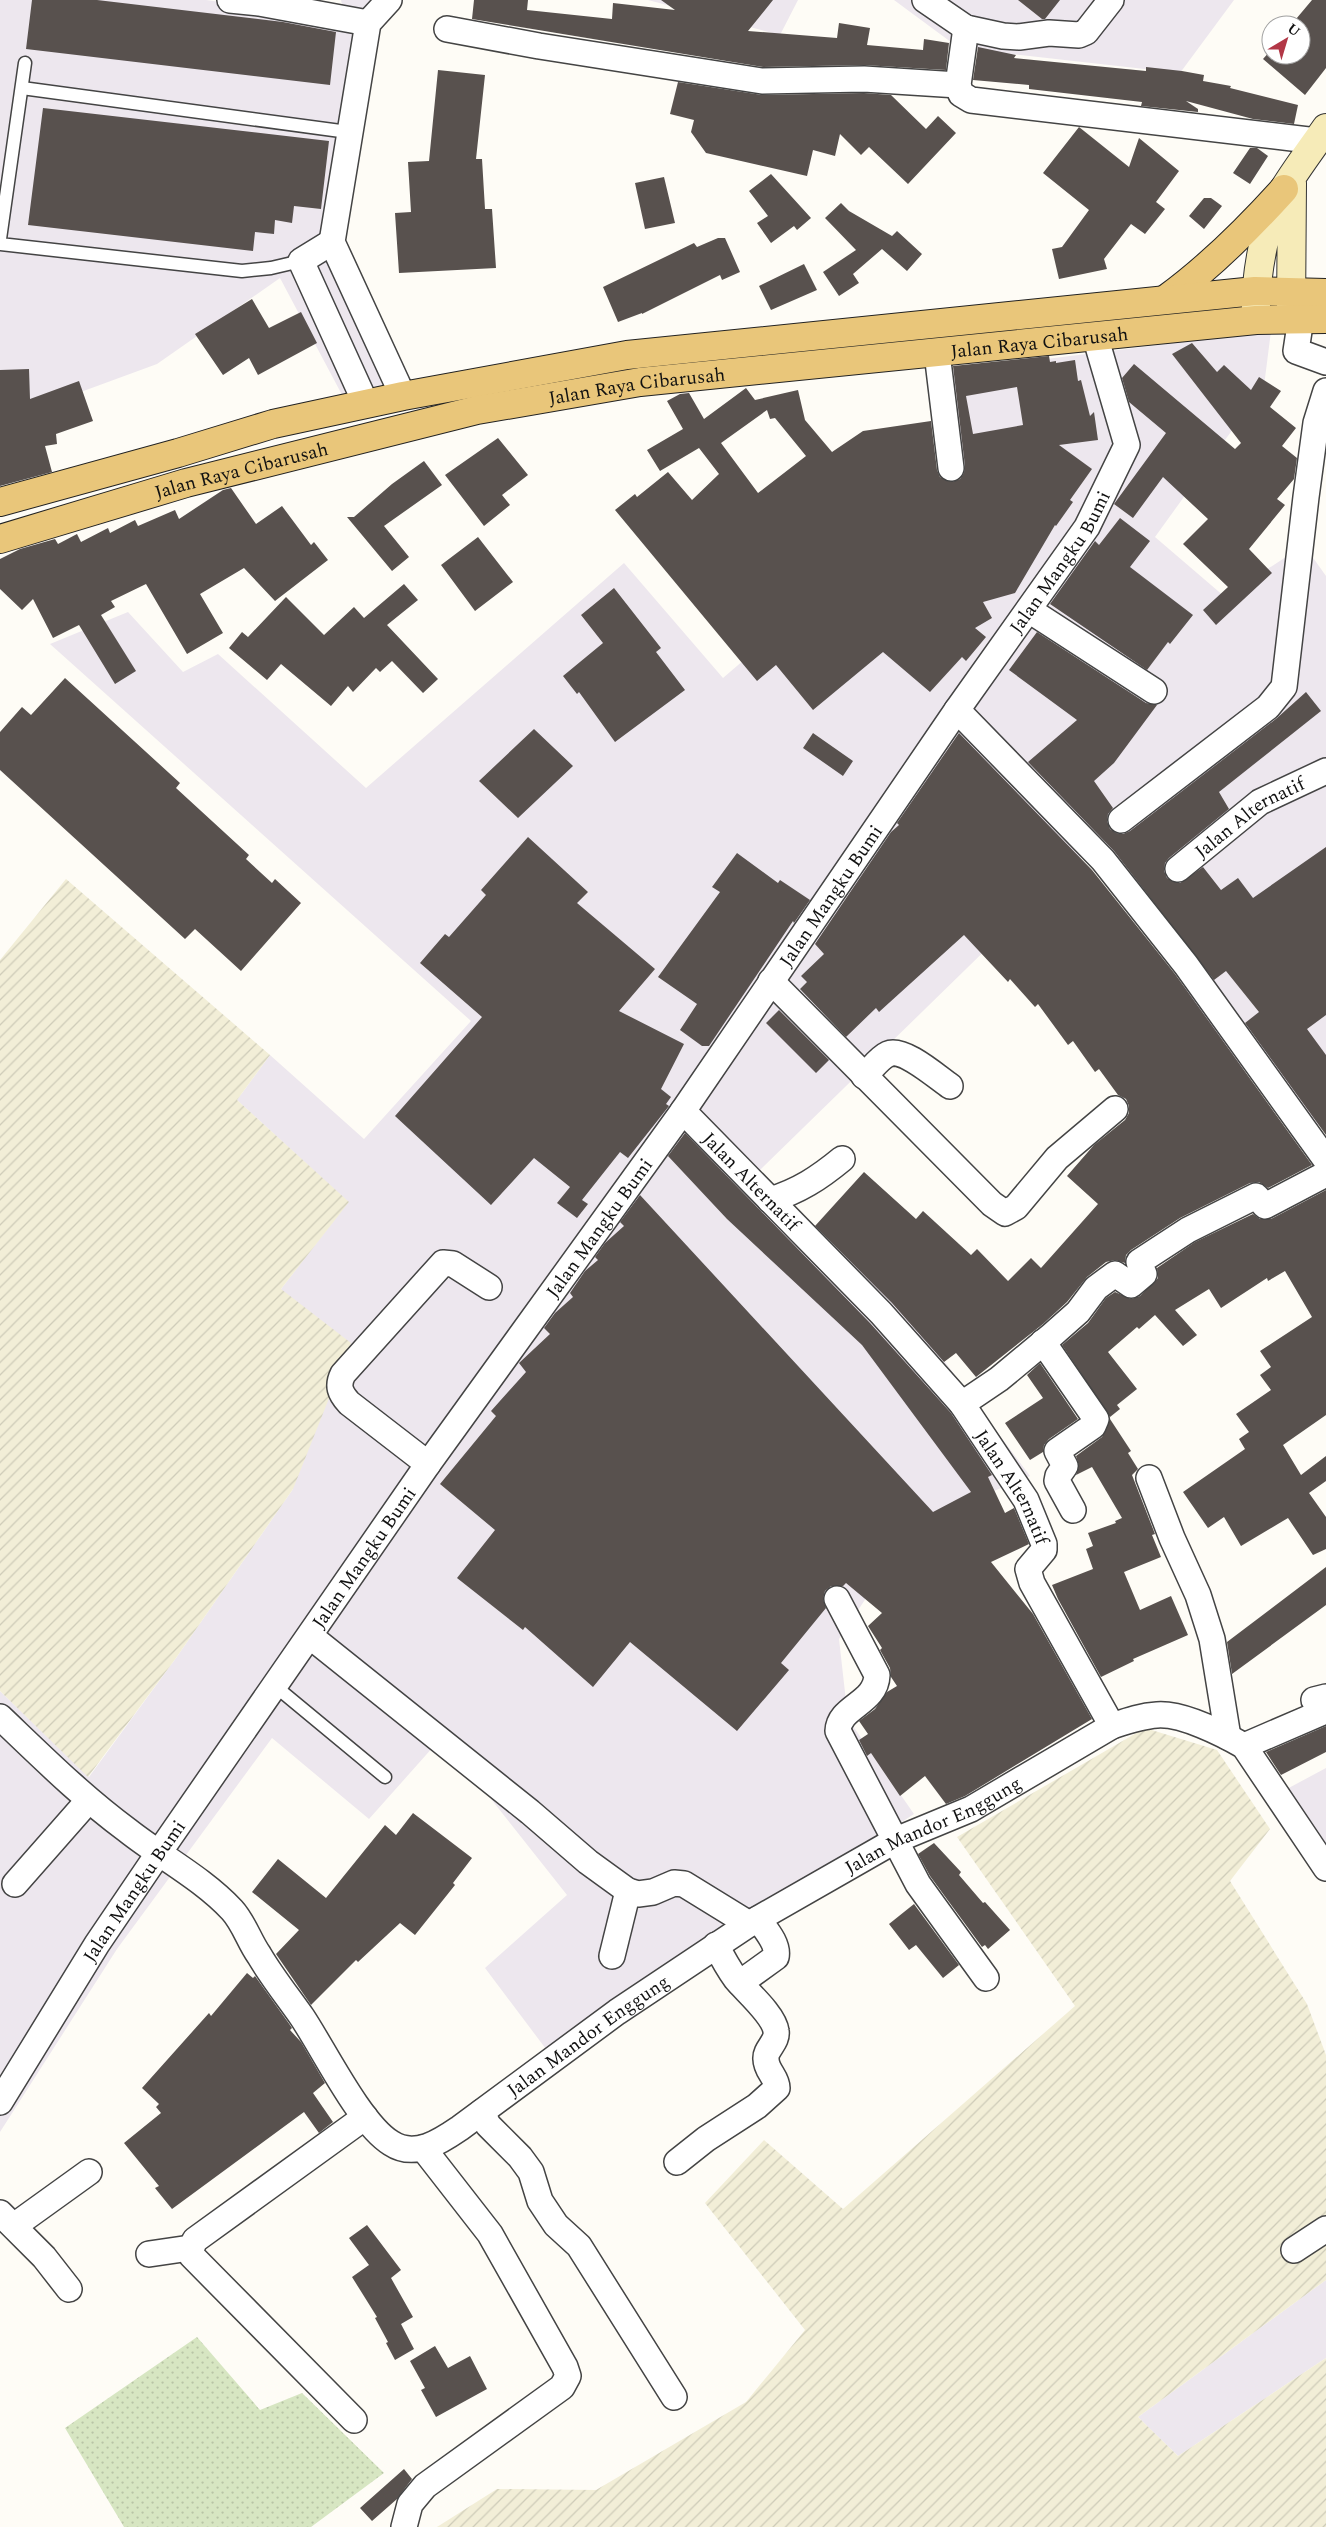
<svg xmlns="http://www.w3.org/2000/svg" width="1326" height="2527" font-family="Spectral,serif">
	<defs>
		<pattern id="farmland-furrows" width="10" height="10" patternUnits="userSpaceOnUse" patternTransform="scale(1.25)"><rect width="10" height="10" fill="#f2eed7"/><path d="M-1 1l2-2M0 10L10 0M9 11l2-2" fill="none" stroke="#cecbb8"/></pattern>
		<pattern id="grass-dots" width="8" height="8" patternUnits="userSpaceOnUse" patternTransform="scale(1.25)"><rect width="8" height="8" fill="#d7e6c2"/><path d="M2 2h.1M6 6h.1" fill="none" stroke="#b8c4a6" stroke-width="1.8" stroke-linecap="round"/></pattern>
	</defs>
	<rect width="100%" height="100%" fill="#fefcf6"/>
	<path fill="#ede7ee" d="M 0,0 L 206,0 L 345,19 L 341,0 L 389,0 L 368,23 L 332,242 L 403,396 L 349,408 L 280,278 L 157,364 L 10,418 L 0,417 Z
		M 648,0 L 798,0 L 780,35 Z
		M 894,0 L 1234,0 L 1180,73 L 959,48 Z
		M 1271,331 L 1264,386 L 1155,537 L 1225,597 L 1304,545 L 1326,576 L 1326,1118 L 1308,1133 L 1253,1060 L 1168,1130 L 1091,1055 L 1194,979 L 1088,850 L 759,1171 L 922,1331 L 1030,1476 L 960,1505 L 903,1542 L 839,1639 L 848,1719 L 914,1814 L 549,2053 L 485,1968 L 567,1895 L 442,1737 L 369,1819 L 272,1738 L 117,1949 L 0,2132 L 0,1691 L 89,1777 L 176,1658 L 293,1489 L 281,1289 L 348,1202 L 237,1100 L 270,1055 L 364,1139 L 471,1021 L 50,644 L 128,612 L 183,672 L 218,654 L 366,788 L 624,563 L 723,678 L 955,478 L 941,372 Z
		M 1326,1768 L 1326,1853 L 1285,1790 Z
		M 1326,2280 L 1326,2358 L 1178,2456 L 1138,2417 Z"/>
	<path fill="url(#farmland-furrows)" d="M 66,879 L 270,1055 L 237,1100 L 349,1202 L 281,1289 L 351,1343 L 293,1489 L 176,1658 L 88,1777 L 0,1691 L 0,960 Z
		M 1145,1728 L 1217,1750 L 1270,1829 L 1230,1881 L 1307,2004 L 1326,2055 L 1326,2280 L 1138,2417 L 1178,2456 L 1326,2358 L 1326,2527 L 437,2527 L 497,2489 L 596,2490 L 746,2402 L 805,2330 L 705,2203 L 764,2140 L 843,2209 L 1075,2006 L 957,1837 Z"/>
	<path fill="url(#grass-dots)" d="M 197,2337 L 260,2410 L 302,2393 L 384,2473 L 311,2527 L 124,2527 L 65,2428 Z"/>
	<path fill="#58514e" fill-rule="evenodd" d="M 32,0 L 97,0 L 283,22 L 336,32 L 330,85 L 26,49 Z
		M 474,0 L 528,0 L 527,10 L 612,19 L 613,3 L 675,10 L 661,0 L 773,0 L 748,31 L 837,38 L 839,23 L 870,28 L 867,45 L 923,50 L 924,39 L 949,43 L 946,70 L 864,65 L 763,67 L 472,19 Z
		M 1018,0 L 1060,0 L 1045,19 L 1042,19 Z
		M 1312,0 L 1326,0 L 1326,68 L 1305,95 L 1263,59 L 1271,50 L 1271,55 L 1301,55 L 1301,25 L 1291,25 Z
		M 978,47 L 1016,55 L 1014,58 L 1146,71 L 1146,67 L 1182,71 L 1204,75 L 1203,81 L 1231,86 L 1230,88 L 1298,105 L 1294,124 L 1253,119 L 1186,101 L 1198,109 L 1198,112 L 1141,106 L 1142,102 L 1029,89 L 1029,85 L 973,80 Z
		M 438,70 L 485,75 L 476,159 L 482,159 L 485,209 L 492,209 L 496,268 L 399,273 L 395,213 L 411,212 L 408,162 L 429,161 Z
		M 678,82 L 762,95 L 864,93 L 891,95 L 926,129 L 938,116 L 956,133 L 908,184 L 869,147 L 861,155 L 840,134 L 835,156 L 813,150 L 807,176 L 706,153 L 691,132 L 694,120 L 670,114 Z
		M 43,108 L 329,141 L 321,209 L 294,206 L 292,223 L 275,220 L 274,234 L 255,232 L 253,251 L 28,225 Z
		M 1079,127 L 1129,167 L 1139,138 L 1179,171 L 1156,202 L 1165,209 L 1145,234 L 1131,224 L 1104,259 L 1107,269 L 1059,279 L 1052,249 L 1062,247 L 1089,210 L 1043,173 Z
		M 1250,148 L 1257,148 L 1268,156 L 1250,184 L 1233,173 Z
		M 771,174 L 811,218 L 797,230 L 794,226 L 771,243 L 757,223 L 768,216 L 749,191 Z
		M 664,177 L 675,223 L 645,229 L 635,183 Z
		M 1204,198 L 1211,198 L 1222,206 L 1204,229 L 1189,216 Z
		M 841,203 L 849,211 L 892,236 L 897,231 L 922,254 L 907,271 L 882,249 L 853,274 L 859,283 L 839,296 L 823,272 L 856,250 L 825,218 Z
		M 718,238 L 725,238 L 740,272 L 722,280 L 720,275 L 642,314 L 642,313 L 618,322 L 603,287 L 694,243 L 697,247 Z
		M 804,264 L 817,290 L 771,310 L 759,286 Z
		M 252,299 L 269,328 L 301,312 L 317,343 L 258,375 L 249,358 L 223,375 L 195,334 Z
		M 1192,343 L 1217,372 L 1224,365 L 1251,390 L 1259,377 L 1281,391 L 1270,407 L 1296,428 L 1282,446 L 1297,458 L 1294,479 L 1277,499 L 1285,505 L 1249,549 L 1272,573 L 1216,625 L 1203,610 L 1228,587 L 1183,544 L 1208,519 L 1163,477 L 1133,518 L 1114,504 L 1166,433 L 1129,402 L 1122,378 L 1134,364 L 1235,449 L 1241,443 L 1172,354 Z
		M 1049,356 L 1050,362 L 1056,361 L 1056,363 L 1075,360 L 1078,381 L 1081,380 L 1090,416 L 1094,412 L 1098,440 L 1059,445 L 1092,469 L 1070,500 L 1073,502 L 1056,526 L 1055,525 L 1015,593 L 983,602 L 992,618 L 975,628 L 986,637 L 966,661 L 962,657 L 930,692 L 883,652 L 813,710 L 776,665 L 757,681 L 615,510 L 635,494 L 637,497 L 668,472 L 692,500 L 719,474 L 699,448 L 660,471 L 647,450 L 683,429 L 667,401 L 680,394 L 689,393 L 704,419 L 746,388 L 755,400 L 798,390 L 805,420 L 832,452 L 863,431 L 931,421 L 937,470 L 940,477 L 952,482 L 960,479 L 964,473 L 965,466 L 953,366 ZM 1017,387 L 1023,425 L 973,434 L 966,396 ZM 767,410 L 770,419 L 775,418 L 806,456 L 758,493 L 721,443 Z
		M 29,369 L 30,399 L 79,381 L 93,421 L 56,434 L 57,444 L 45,446 L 52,472 L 0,486 L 0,370 Z
		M 498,438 L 528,475 L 502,495 L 510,505 L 484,526 L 445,475 Z
		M 424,461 L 442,485 L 384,526 L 409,557 L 392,571 L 347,517 L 354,517 L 392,484 Z
		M 231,488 L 256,524 L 282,506 L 311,545 L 314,542 L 328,560 L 275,601 L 244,568 L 200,594 L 223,633 L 187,654 L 146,584 L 111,601 L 115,607 L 101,615 L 136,671 L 115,684 L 79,625 L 53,638 L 33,599 L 22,610 L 0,589 L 0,559 L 20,549 L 55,539 L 58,544 L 77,534 L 81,542 L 108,528 L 110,533 L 135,520 L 138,526 L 175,510 L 179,519 L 223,490 Z
		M 1120,518 L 1150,541 L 1130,567 L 1193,615 L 1170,644 L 1168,642 L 1147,670 L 1050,604 L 1095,541 L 1099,545 Z
		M 478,537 L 513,582 L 475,611 L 441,565 Z
		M 404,584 L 418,600 L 387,625 L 438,679 L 423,693 L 392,661 L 380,672 L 376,668 L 353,692 L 348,686 L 331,706 L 281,664 L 267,680 L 229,648 L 242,632 L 248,637 L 286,597 L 324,635 L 354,607 L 364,618 Z
		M 614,588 L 661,648 L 656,652 L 685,690 L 615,742 L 579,692 L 577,694 L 563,676 L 603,643 L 581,615 Z
		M 1037,632 L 1146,703 L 1157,705 L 1114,763 L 1094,781 L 1113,808 L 1108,814 L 1107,821 L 1110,829 L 1116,833 L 1123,834 L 1130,831 L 1277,718 L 1306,692 L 1321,711 L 1219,792 L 1229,809 L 1169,858 L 1165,863 L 1164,871 L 1167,878 L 1180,883 L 1203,867 L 1221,890 L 1238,878 L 1253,898 L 1326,847 L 1326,1015 L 1307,1029 L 1326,1055 L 1326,1135 L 1245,1023 L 1259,1012 L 1226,971 L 1214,980 L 1114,851 L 1028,762 L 1077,720 L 1009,670 Z
		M 65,678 L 180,783 L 176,788 L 249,855 L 246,859 L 272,883 L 275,879 L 301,903 L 241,971 L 195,929 L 185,939 L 0,770 L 0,732 L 22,707 L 31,715 Z
		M 534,729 L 573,766 L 518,818 L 479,781 Z
		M 813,733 L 853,761 L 843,776 L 803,748 Z
		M 959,733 L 1092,870 L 1175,974 L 1312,1165 L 1268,1188 L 1259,1182 L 1250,1183 L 1180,1218 L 1131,1250 L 1126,1255 L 1125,1263 L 1115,1260 L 1106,1262 L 1087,1277 L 1067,1302 L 1043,1324 L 976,1377 L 956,1353 L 944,1362 L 892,1303 L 815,1226 L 864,1172 L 916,1219 L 923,1211 L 971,1255 L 977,1249 L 1008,1281 L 1031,1258 L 1041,1268 L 1098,1204 L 1067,1176 L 1094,1145 L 1125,1120 L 1129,1113 L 1129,1106 L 1126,1099 L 1118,1095 L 1099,1069 L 1095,1072 L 1073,1041 L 1068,1045 L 1038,1004 L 1035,1007 L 1010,979 L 1008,982 L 964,935 L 879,1012 L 876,1008 L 846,1037 L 800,989 L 807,982 L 801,976 L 824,954 L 815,944 L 891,832 L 899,825 L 897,823 Z
		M 528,837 L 588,892 L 577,903 L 655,969 L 619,1011 L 684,1044 L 661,1089 L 671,1097 L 666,1104 L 669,1106 L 628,1158 L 620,1152 L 582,1200 L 588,1204 L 577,1218 L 557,1203 L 570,1187 L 534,1158 L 491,1205 L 395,1116 L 482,1017 L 420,963 L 445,934 L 449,937 L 486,895 L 481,890 Z
		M 737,853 L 778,883 L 780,880 L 810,900 L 794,923 L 793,921 L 709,1046 L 702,1046 L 680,1030 L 697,1004 L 658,977 L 720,892 L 712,887 Z
		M 779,1010 L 829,1060 L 816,1073 L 766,1023 Z
		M 685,1133 L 870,1323 L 951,1413 L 992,1475 L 988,1477 L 1005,1513 L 1014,1508 L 1029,1544 L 991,1562 L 1033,1614 L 1092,1719 L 965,1796 L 946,1804 L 925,1776 L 900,1796 L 871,1753 L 867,1756 L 859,1740 L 868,1734 L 859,1721 L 875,1709 L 887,1692 L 897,1686 L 891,1677 L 890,1668 L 880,1650 L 882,1648 L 868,1626 L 882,1613 L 846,1583 L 843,1586 L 831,1586 L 825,1591 L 823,1599 L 826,1608 L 781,1663 L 789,1670 L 737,1731 L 630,1642 L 593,1687 L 525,1627 L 523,1630 L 457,1578 L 495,1530 L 440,1484 L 496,1416 L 491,1411 L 526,1372 L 519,1363 L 550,1334 L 544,1328 L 555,1313 L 573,1297 L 570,1293 L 585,1271 L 598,1260 L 595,1257 L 605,1243 L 624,1226 L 620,1222 L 640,1195 L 933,1512 L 971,1492 L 862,1345 L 727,1219 L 668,1156 Z
		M 1326,1190 L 1326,1415 L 1283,1445 L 1301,1475 L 1326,1456 L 1326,1481 L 1309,1493 L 1326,1517 L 1326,1549 L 1313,1555 L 1288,1518 L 1241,1546 L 1224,1517 L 1208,1528 L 1183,1492 L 1245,1449 L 1239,1439 L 1249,1432 L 1236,1414 L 1271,1390 L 1260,1375 L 1271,1367 L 1260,1351 L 1312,1317 L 1285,1271 L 1268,1281 L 1267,1278 L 1221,1308 L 1209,1289 L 1175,1310 L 1197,1335 L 1183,1346 L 1155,1315 L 1139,1329 L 1137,1327 L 1108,1352 L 1137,1389 L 1117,1405 L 1120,1409 L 1110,1417 L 1062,1345 L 1088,1323 L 1106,1298 L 1115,1292 L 1131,1299 L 1140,1296 L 1158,1278 L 1157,1268 L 1195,1242 L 1253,1214 L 1260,1219 L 1271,1219 Z
		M 1040,1363 L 1078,1419 L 1049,1439 L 1044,1445 L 1043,1452 L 1030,1460 L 1005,1423 L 1043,1398 L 1027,1375 Z
		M 1110,1419 L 1131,1451 L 1128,1453 L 1138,1469 L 1132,1475 L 1155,1534 L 1152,1535 L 1161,1557 L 1124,1572 L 1140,1610 L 1171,1596 L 1188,1635 L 1133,1659 L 1134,1661 L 1101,1677 L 1058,1599 L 1052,1585 L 1093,1569 L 1086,1549 L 1093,1546 L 1088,1533 L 1116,1523 L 1115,1521 L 1122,1518 L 1092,1467 L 1076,1475 L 1079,1466 L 1076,1456 L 1102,1437 Z
		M 1326,1567 L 1326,1605 L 1232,1674 L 1227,1642 Z
		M 1326,1726 L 1326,1752 L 1281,1775 L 1266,1752 Z
		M 413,1813 L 472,1858 L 453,1883 L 455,1885 L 415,1935 L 400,1923 L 358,1962 L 356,1960 L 311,2005 L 276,1954 L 299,1930 L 252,1892 L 278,1859 L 326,1898 L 385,1825 L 396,1835 Z
		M 934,1843 L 961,1872 L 959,1875 L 983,1903 L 985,1902 L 1010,1930 L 988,1949 L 985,1945 L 982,1947 L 930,1876 L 918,1854 Z
		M 914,1904 L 959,1965 L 943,1978 L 916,1945 L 909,1950 L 889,1924 Z
		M 247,1973 L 253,1978 L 255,1976 L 290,2025 L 292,2028 L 290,2030 L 301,2042 L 325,2083 L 313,2093 L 333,2122 L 319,2133 L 304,2112 L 172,2209 L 155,2188 L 159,2186 L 124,2143 L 161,2113 L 156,2107 L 159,2104 L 142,2088 L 209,2013 L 211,2016 Z
		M 367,2225 L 401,2270 L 391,2278 L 413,2317 L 401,2324 L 414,2349 L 395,2360 L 386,2343 L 388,2342 L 375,2318 L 377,2317 L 352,2277 L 369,2265 L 349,2238 Z
		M 435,2346 L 448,2368 L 470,2356 L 487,2389 L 436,2417 L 421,2390 L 425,2388 L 410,2361 Z
		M 404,2469 L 412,2479 L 397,2499 L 372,2521 L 360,2508 Z"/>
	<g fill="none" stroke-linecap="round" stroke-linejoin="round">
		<g stroke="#444" stroke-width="15">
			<path id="lane" d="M 22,88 L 348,132
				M 0,239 L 25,63
				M 0,244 L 242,271 L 271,268 L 301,261
				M 275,1686 L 385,1777"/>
		</g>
		<g stroke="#444" stroke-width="28">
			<g id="street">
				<path d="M 230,0 L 259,3 L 368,23"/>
				<path d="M 389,0 L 368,23 L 332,242 L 403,396"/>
				<path d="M 925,0 L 966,28 L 1003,36 L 1019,37 L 1049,33 L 1079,35 L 1086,32 L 1111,0"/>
				<path d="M 966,28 L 958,85 L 961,94 L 971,100 L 1317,141"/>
				<path d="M 447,29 L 539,46 L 762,81 L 864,79 L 958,85"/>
				<path d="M 332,242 L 301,261 L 366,404"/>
				<path d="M 1301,318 L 1296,351 L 1326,362"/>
				<path d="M 937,353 L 951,468"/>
				<path d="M 1029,610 L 1154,691"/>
				<path d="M 957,710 L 1103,860 L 1186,965 L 1326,1160"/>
				<path d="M 1121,820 L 1268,707 L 1284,687 L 1306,497 L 1316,423 L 1326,391"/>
				<path id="s1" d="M 1178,869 L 1260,802 L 1326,771"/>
				<path d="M 771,981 L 992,1204 L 1005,1213 L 1016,1207 L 1057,1158 L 1115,1109"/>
				<path d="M 864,1076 C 871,1070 879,1058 888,1054 C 903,1047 937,1077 950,1086"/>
				<path id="s2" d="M 683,1111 L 881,1313 L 962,1404 L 1026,1500 L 1044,1544 L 1044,1550 L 1028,1569 L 1032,1583 L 1112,1726"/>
				<path d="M 770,1200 C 799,1191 819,1178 842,1159"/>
				<path d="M 1043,1342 L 1096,1419 L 1093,1426 L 1057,1451 L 1065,1466 L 1058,1476 L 1057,1481 L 1073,1510"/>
				<path d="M 962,1404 L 999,1379 L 1052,1335 L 1078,1312 L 1096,1288 L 1115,1274 L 1131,1285 L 1144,1274 L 1139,1262 L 1188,1230 L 1256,1196 L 1265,1206 L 1326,1174"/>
				<path d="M 428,1464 L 349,1403 C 340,1393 337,1386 343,1374 L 443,1263 L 453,1264 L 489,1287"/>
				<path d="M 1149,1478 L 1172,1538 L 1198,1595 L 1212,1639 L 1228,1737"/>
				<path d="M 837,1599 L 877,1675 C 876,1704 839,1706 838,1731 L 918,1884 L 986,1978"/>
				<path d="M 310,1636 L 530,1812 L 588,1862 L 628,1891 L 638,1894 L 653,1892 L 674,1883 L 684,1884 L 749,1924"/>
				<path id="s3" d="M 0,1717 C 41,1756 81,1796 127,1830 C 161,1857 202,1878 232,1910 C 244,1923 249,1941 259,1955 C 272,1977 288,1997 302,2017 C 324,2050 360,2124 391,2143 C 415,2159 441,2141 460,2128 L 617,2012 L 749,1924 L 896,1840 L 971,1809 L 1112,1726 C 1127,1721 1141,1716 1157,1715 C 1182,1713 1223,1734 1244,1746 L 1326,1868"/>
				<path d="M 1244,1746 L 1323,1712 L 1314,1700 L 1326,1697"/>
				<path d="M 15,1884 L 88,1801"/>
				<path d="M 612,1956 L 628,1891"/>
				<path d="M 740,1983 L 776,1957 C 779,1944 765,1929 758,1919"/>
				<path id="s4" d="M 0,2102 L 97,1944 L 158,1854 L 428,1464 L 683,1111 L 957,710 L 1087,527 L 1127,445 L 1095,336"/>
				<path d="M 482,2112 L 488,2125 L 520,2157 L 531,2172 L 540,2201 L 556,2225 L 579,2246 L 674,2397"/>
				<path d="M 677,2162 L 706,2139 L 757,2106 L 777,2088 C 777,2077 766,2071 766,2059 C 765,2049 778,2042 776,2031 C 774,2015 747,1992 736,1979 C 728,1968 722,1957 716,1945"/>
				<path d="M 0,2213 L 44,2257 L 69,2289"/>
				<path d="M 14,2226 L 89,2172"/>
				<path d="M 1294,2250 L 1326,2229"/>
				<path d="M 149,2254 L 190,2248"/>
				<path d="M 354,2420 L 192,2256 L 190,2251 L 195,2240 L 365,2117"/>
				<path d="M 404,2527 L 410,2504 L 425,2486 L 562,2387 L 568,2376 L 565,2367 L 490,2234 L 423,2148"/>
			</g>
		</g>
		<g stroke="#333" stroke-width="30">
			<path id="secondary" d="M 1291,315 L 1292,183
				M 1256,316 C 1255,279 1264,220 1284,189 C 1297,168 1312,148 1326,128"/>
		</g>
		<g stroke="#222" stroke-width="30">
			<g id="primary">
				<path d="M 1166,299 C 1210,267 1247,230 1284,189"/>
				<path d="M 0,502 L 178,453 L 273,424 L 403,396 L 627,355 L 1255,291 L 1326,293"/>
				<path id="s5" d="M 0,539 L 186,483 L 477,410 L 640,382 L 1256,320 L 1326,319"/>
			</g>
		</g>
		<use href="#lane" stroke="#fff" stroke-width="12"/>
		<use href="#street" stroke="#fff" stroke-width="25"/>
		<use href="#secondary" stroke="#f6ebb8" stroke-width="28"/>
		<use href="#primary" stroke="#e9c67a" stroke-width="28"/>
	</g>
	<g text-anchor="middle" stroke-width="5" stroke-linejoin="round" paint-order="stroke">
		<g font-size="19" fill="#111" stroke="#fff">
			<text dy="7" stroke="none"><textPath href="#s5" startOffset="1061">Jalan Raya Cibarusah</textPath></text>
			<text dy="7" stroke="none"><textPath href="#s5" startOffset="656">Jalan Raya Cibarusah</textPath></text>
			<text dy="7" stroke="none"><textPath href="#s5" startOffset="251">Jalan Raya Cibarusah</textPath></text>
			<text dy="7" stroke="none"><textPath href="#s4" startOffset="1870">Jalan Mangku Bumi</textPath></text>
			<text dy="7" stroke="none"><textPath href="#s1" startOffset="89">Jalan Alternatif</textPath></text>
			<text dy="7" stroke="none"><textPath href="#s4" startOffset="1465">Jalan Mangku Bumi</textPath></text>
			<text dy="7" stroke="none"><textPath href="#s2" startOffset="98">Jalan Alternatif</textPath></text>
			<text dy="7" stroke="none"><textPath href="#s4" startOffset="1060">Jalan Mangku Bumi</textPath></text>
			<text dy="7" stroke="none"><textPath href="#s2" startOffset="502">Jalan Alternatif</textPath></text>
			<text dy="7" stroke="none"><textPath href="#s4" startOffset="655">Jalan Mangku Bumi</textPath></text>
			<text dy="7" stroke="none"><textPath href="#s3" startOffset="1224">Jalan Mandor Enggung</textPath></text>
			<text dy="7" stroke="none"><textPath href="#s4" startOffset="250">Jalan Mangku Bumi</textPath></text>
			<text dy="7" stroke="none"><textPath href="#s3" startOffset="819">Jalan Mandor Enggung</textPath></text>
		</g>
	</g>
	<g transform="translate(1286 40) rotate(38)"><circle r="24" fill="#ffffff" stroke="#a0a0a0"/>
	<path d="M0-4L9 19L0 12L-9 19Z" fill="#b23746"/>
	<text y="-8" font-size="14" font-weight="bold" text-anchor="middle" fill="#111111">U</text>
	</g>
</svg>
